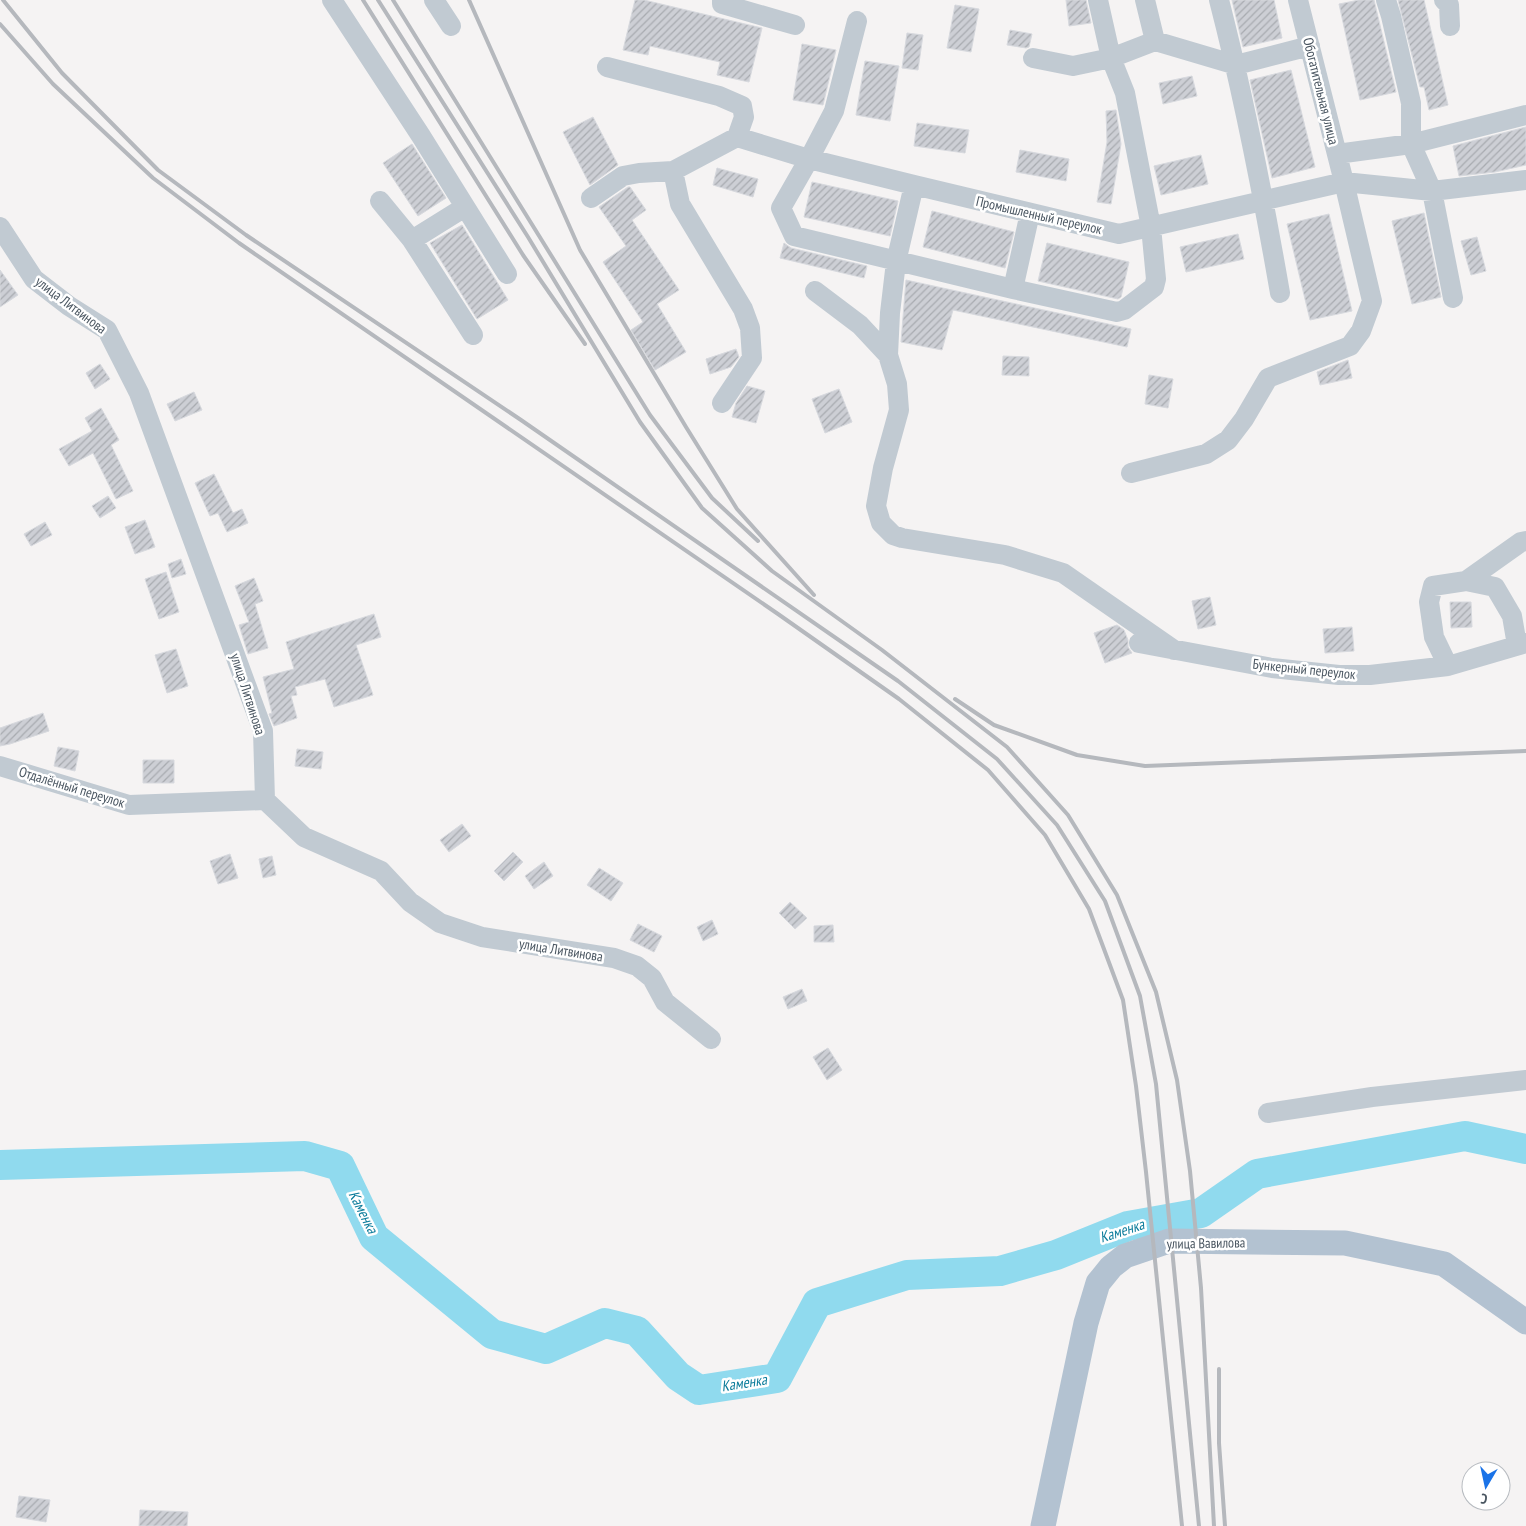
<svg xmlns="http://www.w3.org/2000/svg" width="1526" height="1526" font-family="'PT Sans Narrow',sans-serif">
	<defs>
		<pattern id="building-hatch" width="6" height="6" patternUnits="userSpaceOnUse" patternTransform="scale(1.25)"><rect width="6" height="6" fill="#cdcfd5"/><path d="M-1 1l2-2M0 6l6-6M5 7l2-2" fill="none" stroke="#a8abb0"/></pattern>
	</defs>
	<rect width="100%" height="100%" fill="#f5f3f3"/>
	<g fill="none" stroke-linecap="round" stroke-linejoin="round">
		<path stroke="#90daee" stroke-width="30" d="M 0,1165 L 305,1156 L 340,1166 L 374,1237 L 492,1334 L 546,1349 L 605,1323 L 637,1331 L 678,1376 L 699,1390 L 777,1378 L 817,1303 L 907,1275 L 1000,1271 L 1056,1255 L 1128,1226 L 1201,1213 L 1257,1174 L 1465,1136 L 1526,1149"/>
	</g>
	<path fill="url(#building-hatch)" stroke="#d7d9de" d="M 635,0 L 644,0 L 762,28 L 749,82 L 717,75 L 720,62 L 650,46 L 648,55 L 623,50 Z
		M 1066,0 L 1086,0 L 1091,23 L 1069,26 Z
		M 1232,0 L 1274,0 L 1282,38 L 1243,47 Z
		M 1359,0 L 1374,0 L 1396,92 L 1360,100 L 1339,4 Z
		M 1398,0 L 1424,0 L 1448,105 L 1429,110 L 1424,87 L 1420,87 Z
		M 955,5 L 979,9 L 971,52 L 947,48 Z
		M 1010,30 L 1032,34 L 1029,47 L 1026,48 L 1007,45 Z
		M 907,33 L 923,35 L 918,70 L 902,68 Z
		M 802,44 L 836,50 L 823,105 L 793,100 Z
		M 865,61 L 899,66 L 890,121 L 856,115 Z
		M 1291,70 L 1315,167 L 1272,178 L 1250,80 Z
		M 1192,76 L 1197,96 L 1163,104 L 1159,83 Z
		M 1116,110 L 1121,144 L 1111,204 L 1097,202 L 1107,142 L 1106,111 Z
		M 593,117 L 618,165 L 590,185 L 563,132 Z
		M 917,123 L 969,130 L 965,153 L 914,146 Z
		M 1526,127 L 1526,165 L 1495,172 L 1459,176 L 1453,146 Z
		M 412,144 L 446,198 L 418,216 L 383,163 Z
		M 1020,150 L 1069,159 L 1066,181 L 1016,172 Z
		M 1201,155 L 1208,184 L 1161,195 L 1154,166 Z
		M 717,168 L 758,179 L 753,197 L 713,185 Z
		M 812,182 L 898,201 L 890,236 L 804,217 Z
		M 628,187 L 630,187 L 646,210 L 632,220 L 679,290 L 657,304 L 686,352 L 655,370 L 631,330 L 643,322 L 603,262 L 626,246 L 599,207 Z
		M 932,211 L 1014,232 L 1005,268 L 923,247 Z
		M 1424,213 L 1441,297 L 1412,304 L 1392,221 Z
		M 1329,214 L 1352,311 L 1310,320 L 1287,224 Z
		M 462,225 L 508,300 L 477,319 L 430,243 Z
		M 1238,234 L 1244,259 L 1186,272 L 1180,247 Z
		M 1477,237 L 1486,271 L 1471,275 L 1461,241 Z
		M 784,243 L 791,248 L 867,266 L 864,278 L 780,258 Z
		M 1047,243 L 1129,262 L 1121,297 L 1118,299 L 1038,281 Z
		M 0,270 L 18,295 L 0,307 Z
		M 906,280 L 1131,329 L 1127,347 L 953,310 L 942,350 L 901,342 Z
		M 736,349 L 739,357 L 731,367 L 710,374 L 706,359 Z
		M 1003,356 L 1029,357 L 1029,376 L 1002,375 Z
		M 1348,360 L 1352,378 L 1320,385 L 1317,372 Z
		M 100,364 L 110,379 L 95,389 L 86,373 Z
		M 1149,375 L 1173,379 L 1168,408 L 1145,404 Z
		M 747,386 L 765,391 L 756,423 L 732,417 L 736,403 Z
		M 839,389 L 852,422 L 825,433 L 812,399 Z
		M 194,392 L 202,410 L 175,421 L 167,404 Z
		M 101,408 L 119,440 L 111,445 L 133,491 L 116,499 L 93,453 L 69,466 L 59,449 L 92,431 L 85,418 Z
		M 214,474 L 233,513 L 242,509 L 248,523 L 227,532 L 218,513 L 210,516 L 195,483 Z
		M 108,496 L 116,508 L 100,518 L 92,506 Z
		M 145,520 L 155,547 L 135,554 L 125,527 Z
		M 45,522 L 52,535 L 31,546 L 24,534 Z
		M 181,559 L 186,574 L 172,578 L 168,564 Z
		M 166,572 L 179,612 L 159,619 L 145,579 Z
		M 254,578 L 263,601 L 255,604 L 268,648 L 248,654 L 239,625 L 249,622 L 235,586 Z
		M 1210,597 L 1216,625 L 1198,629 L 1192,601 Z
		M 1450,602 L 1471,602 L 1472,627 L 1451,628 Z
		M 374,614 L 381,637 L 356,645 L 373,695 L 334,707 L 325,679 L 295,687 L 297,695 L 291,696 L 297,718 L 274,726 L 269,714 L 272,713 L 263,677 L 294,669 L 286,642 Z
		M 1117,625 L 1124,630 L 1128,640 L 1128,647 L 1132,653 L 1105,663 L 1094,633 Z
		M 1352,627 L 1354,651 L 1325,653 L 1323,629 Z
		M 176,649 L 188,686 L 167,693 L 155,655 Z
		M 43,713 L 49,731 L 10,744 L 0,746 L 0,728 Z
		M 58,747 L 79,751 L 75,771 L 54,766 Z
		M 297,749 L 323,752 L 321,769 L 295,766 Z
		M 143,760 L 174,760 L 174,783 L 143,783 Z
		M 462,824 L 471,836 L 449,852 L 440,840 Z
		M 513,852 L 523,862 L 504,881 L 494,871 Z
		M 230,854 L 238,878 L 218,884 L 210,861 Z
		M 272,856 L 276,875 L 263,878 L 259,859 Z
		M 544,862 L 553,876 L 534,889 L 525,876 Z
		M 599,868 L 623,883 L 611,901 L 587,885 Z
		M 790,902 L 807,918 L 795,929 L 779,913 Z
		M 712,920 L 718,934 L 703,941 L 697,927 Z
		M 638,924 L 662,936 L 654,952 L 630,940 Z
		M 833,925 L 834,942 L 814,942 L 814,926 Z
		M 802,989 L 807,1001 L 788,1009 L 783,997 Z
		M 828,1048 L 842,1070 L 827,1080 L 813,1057 Z
		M 19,1496 L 50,1500 L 46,1522 L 16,1517 Z
		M 140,1510 L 188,1512 L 187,1526 L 139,1526 Z"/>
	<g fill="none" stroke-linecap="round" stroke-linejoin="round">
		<path stroke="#c1cad2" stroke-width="20" d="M 332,0 L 421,136 L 507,274
			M 434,0 L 451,26
			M 722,0 L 722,4 L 795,25
			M 1145,0 L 1155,41
			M 1219,0 C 1244,97 1263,195 1280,293
			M 1386,0 L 1391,16 L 1411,103 L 1411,144 L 1432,191 L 1453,298
			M 1444,0 L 1449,5 L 1450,26
			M 857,21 L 834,111 L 809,159 L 781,208 L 794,236 L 1013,289 L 1117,312 L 1124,310 L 1154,287 L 1156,279 L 1151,227 L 1125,93 L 1111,58 L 1155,41 L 1236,65 L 1310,46
			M 1033,58 L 1073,66 L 1111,58 L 1098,0
			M 607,67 L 719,96 L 742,106 L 744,117 L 737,137 L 673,171 L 680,204 L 743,309 L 750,328 L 752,358 L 722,403
			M 737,137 L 809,159 L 914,185 L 1119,234 L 1344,182 L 1432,191 L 1526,180
			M 1337,154 L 1411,144 L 1526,115
			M 914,185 L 896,262 L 890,313 L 888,355 L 897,384 L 899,410 L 883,468 L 876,506 L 881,523 L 893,535 L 902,538 L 1005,555 L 1063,573 L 1174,650
			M 591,198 L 623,176 L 639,173 L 673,171
			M 380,201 L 412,240 L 473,335
			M 0,227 L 34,279 L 69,306 L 107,330 L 139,393 L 263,731 L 265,800 L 304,837 L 381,871 L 410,902 L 440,923 L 482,937 L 614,958 L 637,966 L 652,978 L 665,1002 L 711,1039
			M 412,240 L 465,207
			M 1013,289 L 1030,213
			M 815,291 L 860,325 L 888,355
			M 1131,473 L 1206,454 L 1228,440 L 1244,419 L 1268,378 L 1350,346 L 1361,331 L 1372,301 L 1344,182 L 1298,0
			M 1466,581 L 1521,542 L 1526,541
			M 1139,643 L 1272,668 L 1339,675 L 1370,675 L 1448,666 L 1526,643
			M 1448,666 L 1434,637 L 1429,602 L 1433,586 L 1466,581 L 1495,587 L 1512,616 L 1517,645
			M 0,766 L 129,805 L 265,800
			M 1268,1113 L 1372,1097 L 1526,1080"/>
		<path stroke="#b3c2d1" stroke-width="25" d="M 1043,1526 L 1086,1323 L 1098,1283 L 1111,1267 L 1125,1256 L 1169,1241 L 1345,1243 L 1444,1264 L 1526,1322"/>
		<path stroke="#b5b8bd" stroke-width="4" d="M 3,0 L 62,73 L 158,170 L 246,235 L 521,420 L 898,681 L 997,759 L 1057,825 L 1105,901 L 1140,996 L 1156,1084 L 1199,1526
			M 363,0 L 523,255 L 585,344
			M 378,0 L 528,237 L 640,422 L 702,508 L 772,571 L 882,650 L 1007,747 L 1068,815 L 1117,895 L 1156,992 L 1177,1080 L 1190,1171 L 1201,1288 L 1214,1526
			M 393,0 L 650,415 L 712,498 L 758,541
			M 469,0 L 580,250 L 686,427 L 737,509 L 814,595
			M 0,24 L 53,84 L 153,178 L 239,243 L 778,614 L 899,699 L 988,770 L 1045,835 L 1089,909 L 1123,1000 L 1136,1086 L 1146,1172 L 1182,1526
			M 955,699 L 994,725 L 1077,755 L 1145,766 L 1526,751
			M 1219,1369 L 1219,1443 L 1225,1526"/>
	</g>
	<g text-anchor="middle" stroke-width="5" stroke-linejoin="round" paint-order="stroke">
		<g font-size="14" fill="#4a5661" stroke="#fff">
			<text transform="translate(1321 91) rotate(76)" y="5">Обогатительная улица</text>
			<text transform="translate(1039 215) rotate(13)" y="5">Промышленный переулок</text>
			<text transform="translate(71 305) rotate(37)" y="5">улица Литвинова</text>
			<text transform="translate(1304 669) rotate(6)" y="5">Бункерный переулок</text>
			<text transform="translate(248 694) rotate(72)" y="5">улица Литвинова</text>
			<text transform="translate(72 787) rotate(17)" y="5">Отдалённый переулок</text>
			<text transform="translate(561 950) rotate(9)" y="5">улица Литвинова</text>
			<text transform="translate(1206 1243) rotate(-1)" y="5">улица Вавилова</text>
		</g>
		<g font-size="15" font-style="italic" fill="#0c7c9b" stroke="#fff">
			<text transform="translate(363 1212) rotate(63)" y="5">Каменка</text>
			<text transform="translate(1122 1231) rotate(-18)" y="5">Каменка</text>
			<text transform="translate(744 1383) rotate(-9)" y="5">Каменка</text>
		</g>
	</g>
	<g transform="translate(1486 1486) rotate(189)"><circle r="24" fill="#ffffff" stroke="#b7bbc0"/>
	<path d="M0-4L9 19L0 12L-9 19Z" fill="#1a73e8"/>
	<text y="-8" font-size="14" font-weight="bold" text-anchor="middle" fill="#4a5661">С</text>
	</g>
</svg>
